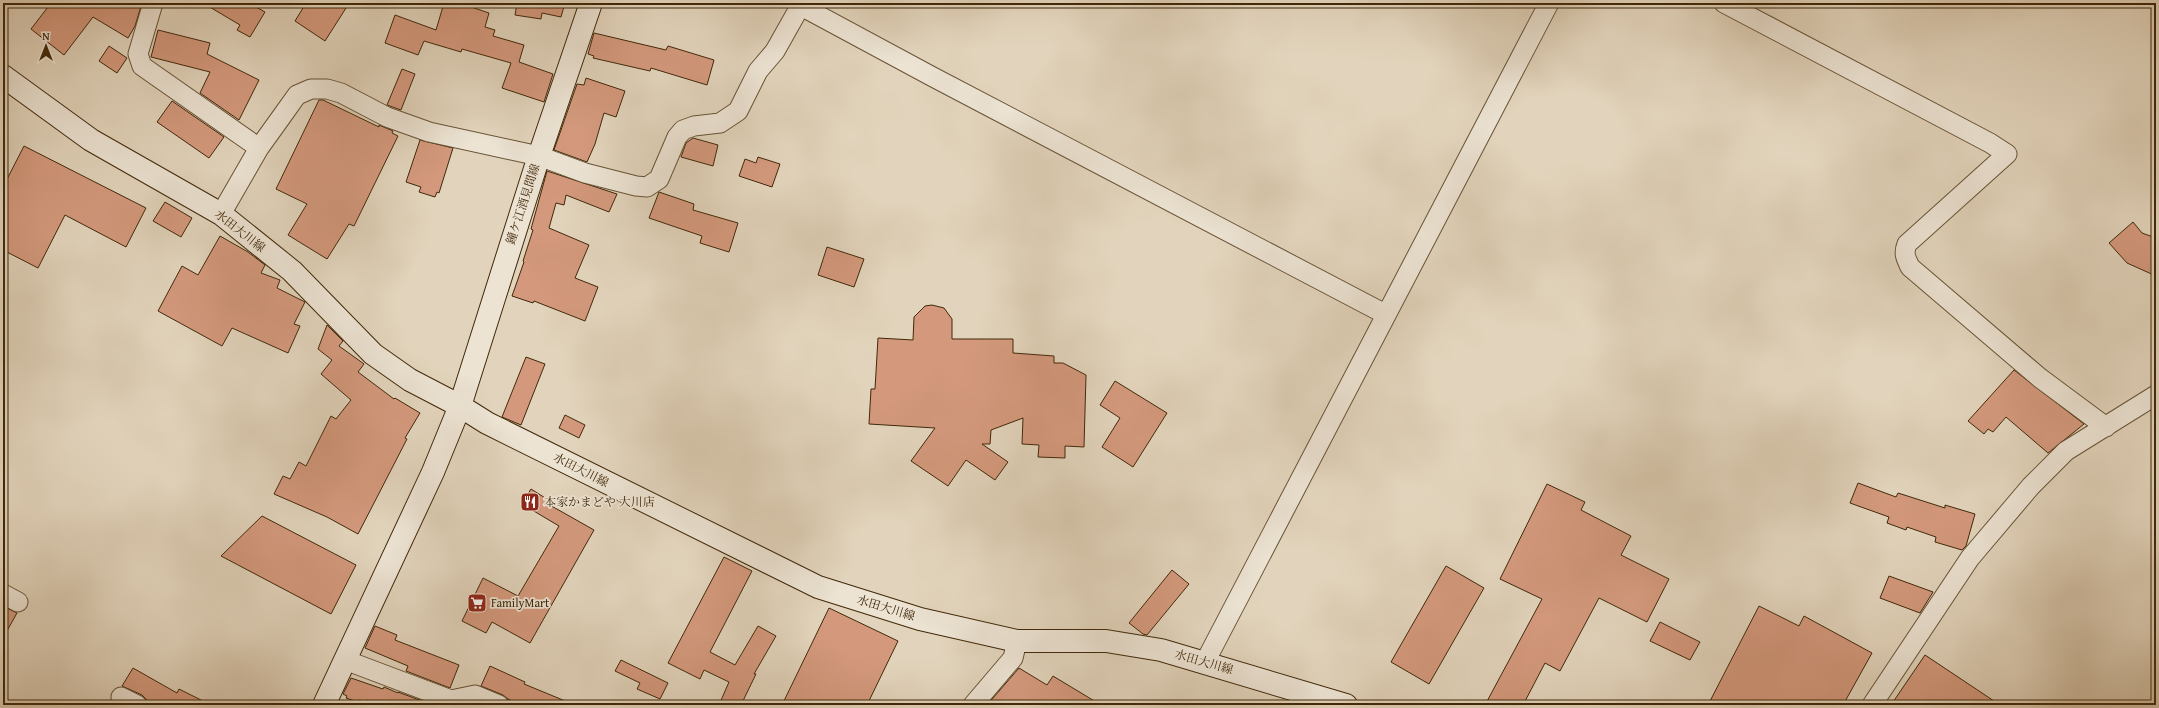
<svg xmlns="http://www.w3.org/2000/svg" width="2159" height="708" font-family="'Gentium Book Plus','Noto Serif JP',serif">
	<rect width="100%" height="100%" fill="#e2d4bc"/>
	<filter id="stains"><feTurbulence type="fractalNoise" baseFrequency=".005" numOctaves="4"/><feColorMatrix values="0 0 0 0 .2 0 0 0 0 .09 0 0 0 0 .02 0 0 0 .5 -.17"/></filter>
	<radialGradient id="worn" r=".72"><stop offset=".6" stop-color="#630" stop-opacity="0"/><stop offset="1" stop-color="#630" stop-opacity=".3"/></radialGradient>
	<path fill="#d4997d" stroke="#402809" d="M 51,3 L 142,3 L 135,26 L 128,38 L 93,17 L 64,55 L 31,29 Z
		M 203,3 L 249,3 L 265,12 L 250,37 L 237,30 L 240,25 Z
		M 306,3 L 338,3 L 346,8 L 325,41 L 295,21 Z
		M 444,3 L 476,3 L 474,8 L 489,13 L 485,27 L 495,30 L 493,36 L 524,45 L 519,62 L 553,74 L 544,102 L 502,88 L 511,63 L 462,49 L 461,52 L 424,41 L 418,55 L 385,43 L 395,15 L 436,30 Z
		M 517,3 L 565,3 L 561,17 L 542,13 L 541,19 L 515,15 Z
		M 158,30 L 210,43 L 207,54 L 259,80 L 239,120 L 200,93 L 210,72 L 151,57 Z
		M 594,33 L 666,50 L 668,46 L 714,60 L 707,85 L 651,68 L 650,71 L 593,58 L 594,56 L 588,54 Z
		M 109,46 L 127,58 L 117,73 L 99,61 Z
		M 402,69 L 415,74 L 401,110 L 387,105 Z
		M 586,78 L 625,91 L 616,117 L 604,113 L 595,144 L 587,162 L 554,150 L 577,84 L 584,85 Z
		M 319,100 L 323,100 L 379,127 L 379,125 L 393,131 L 392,133 L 398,136 L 354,226 L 349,224 L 327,259 L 288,235 L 307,204 L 276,189 Z
		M 172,101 L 224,137 L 209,158 L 157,122 Z
		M 693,138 L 718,145 L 713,166 L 681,157 L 686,143 Z
		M 420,140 L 453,148 L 439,193 L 437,192 L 435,197 L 419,192 L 421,187 L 406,182 Z
		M 24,146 L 146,208 L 126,247 L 65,215 L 38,268 L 3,250 L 3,187 Z
		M 758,157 L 780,164 L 772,187 L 739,176 L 745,159 L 756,163 Z
		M 547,171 L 617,194 L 609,212 L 566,195 L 564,205 L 556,203 L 549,228 L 589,245 L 575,278 L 598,287 L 585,321 L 534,301 L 533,303 L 512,296 L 524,262 L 523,261 L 533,230 L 531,229 Z
		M 659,192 L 694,204 L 693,210 L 738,223 L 729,252 L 700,243 L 702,236 L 649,218 Z
		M 165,202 L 192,218 L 181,237 L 153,221 Z
		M 2133,222 L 2142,233 L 2156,238 L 2156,276 L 2127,263 L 2109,243 Z
		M 220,236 L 248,252 L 265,265 L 261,273 L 280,280 L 277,288 L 305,302 L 294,324 L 300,326 L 288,353 L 232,328 L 222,346 L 158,311 L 182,266 L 198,275 Z
		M 827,247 L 864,259 L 854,287 L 818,275 Z
		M 932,305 L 944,308 L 952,319 L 952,339 L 1013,339 L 1013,353 L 1054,356 L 1054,363 L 1063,363 L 1086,375 L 1084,447 L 1065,446 L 1065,458 L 1038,457 L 1039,445 L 1022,444 L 1023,418 L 991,430 L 990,444 L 982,444 L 1008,462 L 995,480 L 966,460 L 948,486 L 911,461 L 935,428 L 869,424 L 871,389 L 875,389 L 878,338 L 913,340 L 914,317 L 925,306 Z
		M 327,325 L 343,341 L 339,346 L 364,364 L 358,372 L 394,399 L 395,398 L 420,413 L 405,438 L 407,439 L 358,534 L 327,517 L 274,494 L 283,476 L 290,479 L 299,462 L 306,466 L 331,416 L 336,419 L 351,400 L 321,374 L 332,360 L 318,349 Z
		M 526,357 L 545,364 L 521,425 L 502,417 Z
		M 2014,370 L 2084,424 L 2048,453 L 2006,417 L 1993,432 L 1988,429 L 1984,434 L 1968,421 Z
		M 1115,381 L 1167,413 L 1133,467 L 1102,447 L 1120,418 L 1100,405 Z
		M 565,415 L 585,425 L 579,438 L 559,428 Z
		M 1858,483 L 1896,497 L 1898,493 L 1945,508 L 1945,505 L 1975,514 L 1966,546 L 1962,550 L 1935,542 L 1936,537 L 1907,527 L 1906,530 L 1887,523 L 1889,517 L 1850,503 Z
		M 1547,484 L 1585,502 L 1581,510 L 1631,536 L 1621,555 L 1669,579 L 1647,622 L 1599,598 L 1560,671 L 1545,663 L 1523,705 L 1485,705 L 1542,599 L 1500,579 Z
		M 531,489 L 550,501 L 548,504 L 594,530 L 530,643 L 492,622 L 486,633 L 462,621 L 483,578 L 518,596 L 559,526 L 522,504 Z
		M 262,516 L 356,565 L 331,614 L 221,556 Z
		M 724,557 L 752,571 L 710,652 L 735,665 L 758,626 L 776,636 L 754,674 L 756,674 L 741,705 L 719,705 L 729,682 L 704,670 L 700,679 L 668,663 Z
		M 1446,566 L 1484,588 L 1429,684 L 1391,662 Z
		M 1172,570 L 1189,584 L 1147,635 L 1143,634 L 1129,623 Z
		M 1889,576 L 1933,592 L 1920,613 L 1880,598 Z
		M 3,606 L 17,613 L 3,638 Z
		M 1759,606 L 1799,626 L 1804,616 L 1872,653 L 1843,705 L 1708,705 Z
		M 829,608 L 898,641 L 867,705 L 782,705 Z
		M 1660,622 L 1700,642 L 1690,660 L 1650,641 Z
		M 375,626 L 397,635 L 395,640 L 459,665 L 450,688 L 406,671 L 408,666 L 365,648 Z
		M 1925,655 L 2000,705 L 1891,705 Z
		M 621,660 L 668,683 L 660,699 L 637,689 L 640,683 L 615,671 Z
		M 490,666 L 525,682 L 524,684 L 575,705 L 521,705 L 508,699 L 503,695 L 481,686 Z
		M 133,668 L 177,693 L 179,689 L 211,705 L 148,705 L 146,699 L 142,695 L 122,686 Z
		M 1019,668 L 1047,685 L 1053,676 L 1101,705 L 987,705 Z
		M 351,678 L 383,689 L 384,687 L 398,693 L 398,692 L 433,705 L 381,705 L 367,700 L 366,703 L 359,700 L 358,702 L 346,698 L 347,696 L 343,694 Z"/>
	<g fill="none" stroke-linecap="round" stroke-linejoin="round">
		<g stroke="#685336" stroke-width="21">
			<path id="street" d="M 153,3 L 138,54 L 142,66 L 259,148
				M 1724,3 L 1990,143 L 2007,154 L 1907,244 C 1903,254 1906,258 1910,267 L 2040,378 L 2106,427
				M 801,6 L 933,77 L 1385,314
				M 221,214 L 259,148 L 282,116 L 297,95 L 311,89 L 327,89 L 341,93 L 387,117 L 429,132 L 539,156 L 585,173 L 636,186 L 647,187 L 659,179 L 677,137 L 683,130 L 694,126 L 720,123 L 738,111 L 758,71 L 775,51 L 802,3
				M 3,594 L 18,602
				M 345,660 L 451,700 L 475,695 L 499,705
				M 1205,662 L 1549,3
				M 121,697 L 137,705
				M 973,705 L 1013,658 L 1017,641
				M 1872,705 L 1970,558 L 2031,486 L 2066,451 L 2156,395"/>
		</g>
		<g stroke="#402809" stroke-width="24">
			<path id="secondary" d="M 3,76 L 91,140 L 221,214 L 292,271 L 373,354 L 410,380 L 460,406 L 487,423 L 818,587 L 920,619 L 1017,641 L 1106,641 L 1161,650 L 1346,705
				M 324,705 L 433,472 L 460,406 L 539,156 L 591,3"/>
		</g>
		<use href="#street" stroke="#ece3d3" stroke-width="19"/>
		<use href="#secondary" stroke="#ece3d3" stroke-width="22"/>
	</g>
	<defs>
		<g id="restaurant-square" transform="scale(1)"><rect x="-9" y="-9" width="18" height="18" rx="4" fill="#8f2418" stroke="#ece3d3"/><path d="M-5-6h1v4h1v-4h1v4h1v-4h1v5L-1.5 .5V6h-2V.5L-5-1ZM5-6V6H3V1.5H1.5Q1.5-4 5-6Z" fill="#fff"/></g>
		<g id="supermarket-square" transform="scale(1)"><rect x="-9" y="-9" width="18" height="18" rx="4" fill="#8f2418" stroke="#ece3d3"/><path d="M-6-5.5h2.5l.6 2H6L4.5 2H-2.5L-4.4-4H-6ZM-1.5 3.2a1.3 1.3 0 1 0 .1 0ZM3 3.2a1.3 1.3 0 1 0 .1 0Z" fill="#fff"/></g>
	</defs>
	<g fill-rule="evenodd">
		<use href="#restaurant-square" x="530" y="502"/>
		<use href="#supermarket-square" x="477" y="603"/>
	</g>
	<g text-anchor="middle" stroke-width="3.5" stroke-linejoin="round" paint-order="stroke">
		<g font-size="12" fill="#402809" stroke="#ece3d3">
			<text transform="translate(523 204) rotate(-72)" y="4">鐘ケ江酒見間線</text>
			<text transform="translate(240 231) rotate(38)" y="4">水田大川線</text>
			<text transform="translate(581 470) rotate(27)" y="4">水田大川線</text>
			<text transform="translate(886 608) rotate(17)" y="4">水田大川線</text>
			<text transform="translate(1204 662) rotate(16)" y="4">水田大川線</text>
		</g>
		<g font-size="12" fill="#402809" stroke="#ece3d3" text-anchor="start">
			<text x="544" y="506">本家かまどや 大川店</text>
			<text x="491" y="607">FamilyMart</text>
		</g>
	</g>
	<rect width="2159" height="708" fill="none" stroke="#e2d4bc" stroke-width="16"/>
	<rect x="4" y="4" width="2151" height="700" fill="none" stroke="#402809" stroke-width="2"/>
	<rect x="8" y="8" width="2143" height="692" fill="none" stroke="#402809"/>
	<g transform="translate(46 46)" stroke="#ece3d3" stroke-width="3" paint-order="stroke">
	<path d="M0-3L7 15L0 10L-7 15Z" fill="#402809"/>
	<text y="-6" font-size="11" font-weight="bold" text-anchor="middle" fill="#402809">N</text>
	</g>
	<rect width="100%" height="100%" filter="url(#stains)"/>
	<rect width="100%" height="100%" fill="url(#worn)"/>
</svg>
